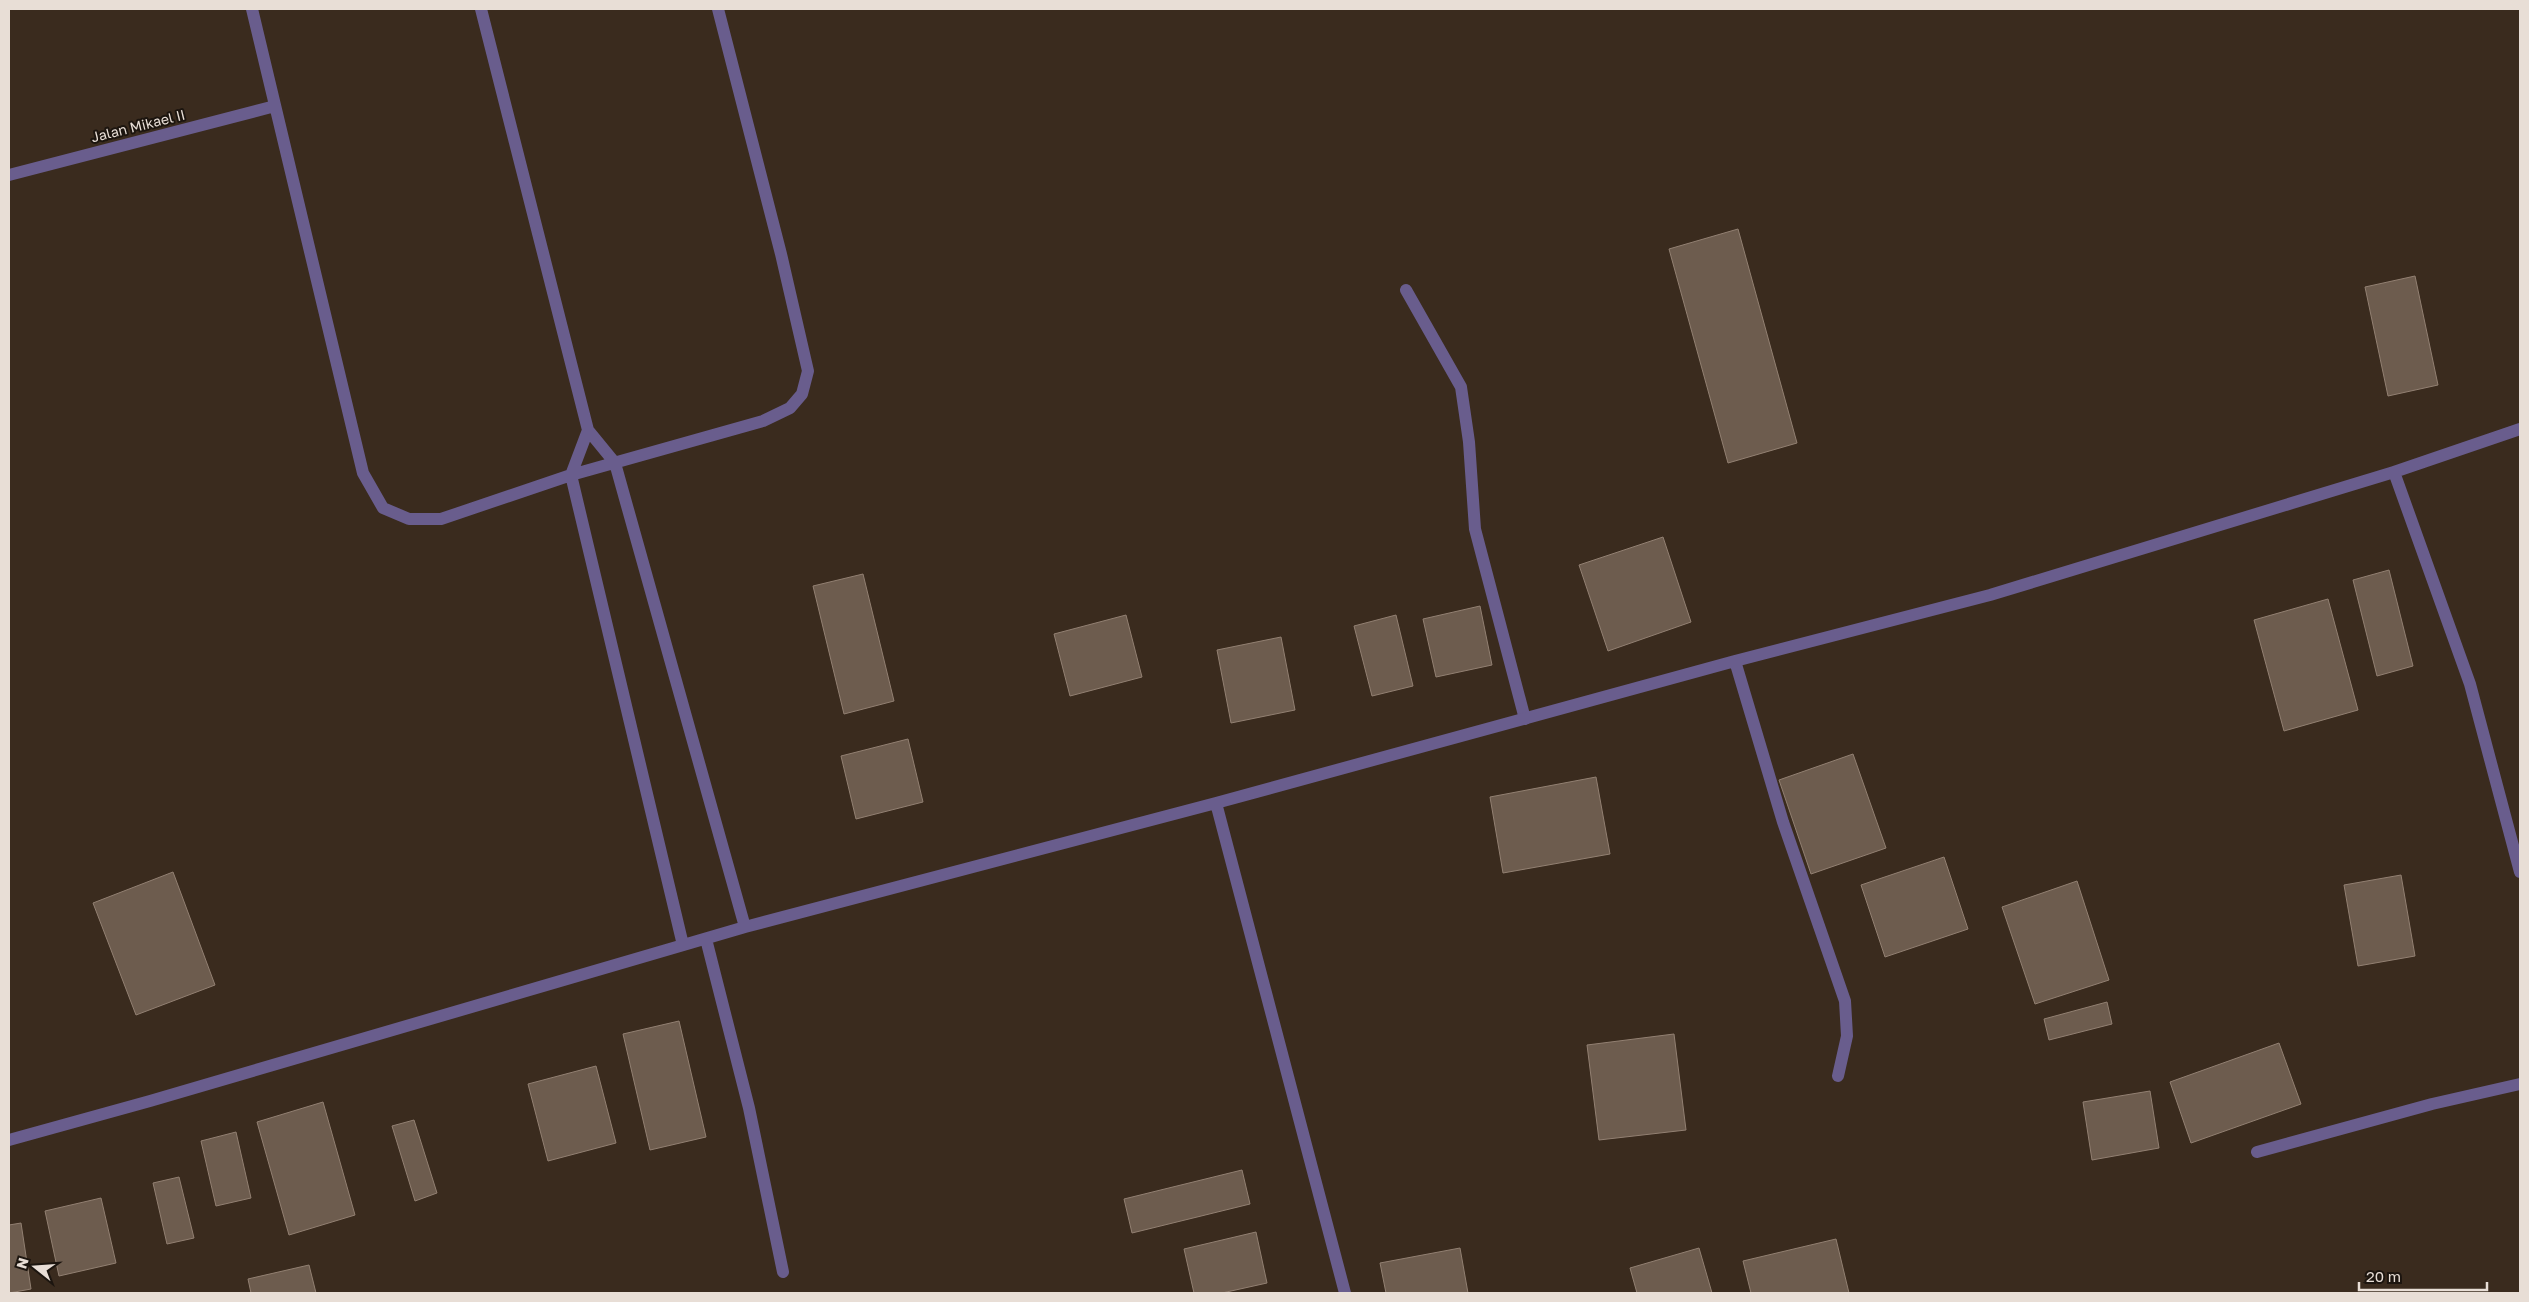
<svg xmlns="http://www.w3.org/2000/svg" width="2529" height="1302" font-family="'Golos Text',sans-serif">
	<rect width="100%" height="100%" fill="#3a2b1e"/>
	<path fill="#6d5c4e" stroke="#928072" d="M 1738,229 L 1797,443 L 1728,463 L 1669,249 Z
		M 2415,276 L 2438,385 L 2388,396 L 2365,287 Z
		M 1663,537 L 1691,622 L 1608,651 L 1579,565 Z
		M 2389,570 L 2413,666 L 2377,676 L 2353,580 Z
		M 863,574 L 894,701 L 844,714 L 813,586 Z
		M 2328,599 L 2358,710 L 2284,731 L 2254,620 Z
		M 1480,606 L 1492,665 L 1436,677 L 1423,619 Z
		M 1126,615 L 1142,677 L 1070,696 L 1054,634 Z
		M 1396,615 L 1413,686 L 1372,696 L 1354,626 Z
		M 1281,637 L 1295,710 L 1231,723 L 1217,650 Z
		M 908,739 L 923,802 L 856,819 L 841,756 Z
		M 1853,754 L 1886,848 L 1811,874 L 1779,780 Z
		M 1596,777 L 1610,854 L 1503,873 L 1490,797 Z
		M 1944,857 L 1968,929 L 1885,957 L 1861,885 Z
		M 173,872 L 215,985 L 136,1015 L 93,903 Z
		M 2401,875 L 2415,956 L 2358,966 L 2344,885 Z
		M 2077,881 L 2109,980 L 2035,1004 L 2002,907 Z
		M 2107,1002 L 2112,1024 L 2049,1040 L 2044,1019 Z
		M 679,1021 L 706,1137 L 650,1150 L 623,1034 Z
		M 1674,1034 L 1686,1130 L 1599,1140 L 1587,1045 Z
		M 2279,1043 L 2301,1104 L 2191,1143 L 2170,1082 Z
		M 596,1066 L 616,1143 L 548,1161 L 528,1084 Z
		M 2150,1091 L 2159,1148 L 2092,1160 L 2083,1102 Z
		M 323,1102 L 355,1215 L 289,1235 L 257,1122 Z
		M 414,1120 L 437,1193 L 415,1201 L 392,1126 Z
		M 236,1132 L 251,1198 L 216,1206 L 201,1141 Z
		M 1242,1170 L 1250,1204 L 1132,1233 L 1124,1199 Z
		M 179,1177 L 194,1238 L 167,1244 L 153,1183 Z
		M 101,1198 L 116,1263 L 59,1276 L 45,1211 Z
		M 21,1223 L 31,1289 L 9,1293 L 9,1225 Z
		M 1256,1232 L 1267,1283 L 1222,1293 L 1194,1293 L 1184,1249 Z
		M 1836,1239 L 1849,1293 L 1751,1293 L 1743,1261 Z
		M 1460,1248 L 1468,1293 L 1386,1293 L 1380,1263 Z
		M 1699,1248 L 1712,1293 L 1637,1293 L 1630,1268 Z
		M 309,1265 L 316,1293 L 251,1293 L 248,1279 Z"/>
	<g fill="none" stroke-linecap="round" stroke-linejoin="round">
		<path stroke="#695d8d" stroke-width="12" d="M 1406,290 L 1461,387 L 1469,442 L 1475,529 L 1525,719"/>
		<path stroke="#695d8d" stroke-width="12" d="M 252,9 L 363,473 L 383,508 L 409,519 L 441,519 L 571,475 L 763,421 L 790,408 L 802,394 L 808,371 L 781,254 L 718,9
			M 481,9 L 588,430
			M 9,175 L 275,106
			M 2394,472 L 2470,684 L 2520,872
			M 1735,661 L 1783,822 L 1845,1001 L 1847,1036 L 1838,1076
			M 1216,803 L 1345,1293
			M 706,939 L 749,1108 L 783,1272
			M 683,945 L 571,475 L 588,430 L 615,463 L 745,927
			M 9,1140 L 150,1101 L 745,927 L 1216,803 L 1735,661 L 1990,595 L 2394,472 L 2520,429
			M 2257,1152 L 2432,1104 L 2520,1084"/>
	</g>
	<g text-anchor="middle" stroke-width="4" stroke-linejoin="round" paint-order="stroke">
		<g font-size="14" fill="#e8ded6" stroke="#1c150f">
			<text transform="translate(138 126) rotate(-14)" y="5">Jalan Mikael II</text>
		</g>
	</g>
	<rect width="2529" height="1302" fill="none" stroke="#e8ded6" stroke-width="20"/>
	<g transform="translate(35 1267) rotate(287)" stroke="#1c150f" stroke-width="4" paint-order="stroke">
	<path d="M0-4L9 19L0 12L-9 19Z" fill="#e8ded6"/>
	<text y="-8" font-size="14" font-weight="bold" text-anchor="middle" fill="#e8ded6">N</text>
	</g>
	<path d="M2359 1282v8h128v-8" fill="none" stroke="#e8ded6" stroke-width="2.5"/>
	<text x="2366" y="1282" font-size="15" fill="#e8ded6" stroke="#1c150f" stroke-width="4" paint-order="stroke">20 m</text>
</svg>
